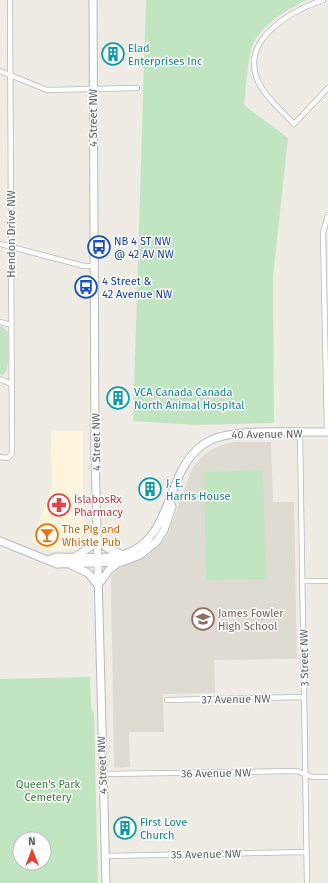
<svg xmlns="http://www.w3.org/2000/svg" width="328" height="883" font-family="'Fira Sans',sans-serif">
	<rect width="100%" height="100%" fill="#eeece4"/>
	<path fill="#fdf5db" d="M 51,431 L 83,431 L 83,542 L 76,549 L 54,551 L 31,542 L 52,486 Z"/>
	<path fill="#dedbd2" d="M 235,442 L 271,442 L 273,502 L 294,502 L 297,659 L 214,660 L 215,693 L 163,694 L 164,732 L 129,732 L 130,767 L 114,768 L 111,576 L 118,569 L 147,556 L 163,541 L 168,534 L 192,469 L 200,458 L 211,450 L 221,445 Z"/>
	<path fill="#c2e5c1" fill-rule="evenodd" d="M 146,0 L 307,0 C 287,9 257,27 251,50 C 247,67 246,87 244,105 L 288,138 L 273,277 L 274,423 L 196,425 L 133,421 Z
		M 0,325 L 8,332 L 8,364 L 6,372 L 2,375 L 0,374 Z
		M 263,470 L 266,579 L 206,580 L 204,472 Z
		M 90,677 L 91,707 L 94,713 L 98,883 L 0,883 L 0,679 ZM 20,839 L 44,839 L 44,863 L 20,863 Z"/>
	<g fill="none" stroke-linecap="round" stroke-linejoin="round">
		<g stroke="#b5b7bb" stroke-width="6">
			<path id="street" d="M 323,0 C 293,10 241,38 257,79 C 264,96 282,111 294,124 L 328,88
				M 0,71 L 47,90 L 137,88
				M 0,244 L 84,266 L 94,266
				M 0,322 L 11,325
				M 0,379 L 11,384
				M 327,432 L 323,233 L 328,215
				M 300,433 L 307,883
				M 0,457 L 8,458 L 12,453 L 10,0
				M 303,581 L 328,581
				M 167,700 L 304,697
				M 102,774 L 297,771 L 312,777 L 328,777
				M 105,856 L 306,852"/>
		</g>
		<g stroke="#b6b9be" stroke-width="9">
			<path id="secondary" d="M 93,0 L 95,455 L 106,883
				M 97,538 L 107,548 L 123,555
				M 0,541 L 57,564 L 122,562 L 140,555 L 157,541 L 164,530 L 172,507 L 170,500
				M 75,557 L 90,547 L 97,538
				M 49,560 L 56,557 C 74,557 109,560 125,554 C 177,537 163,463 211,440 C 236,428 298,433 328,432
				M 71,565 L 88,573 L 98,585
				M 98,585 L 109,570 L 118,563"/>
		</g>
		<use href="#street" stroke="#fff" stroke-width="4.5"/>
		<use href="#secondary" stroke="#fff" stroke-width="7"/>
	</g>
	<defs>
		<g id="building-ring" transform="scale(1.15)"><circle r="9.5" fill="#fff" stroke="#0f9aa8" stroke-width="1.5"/><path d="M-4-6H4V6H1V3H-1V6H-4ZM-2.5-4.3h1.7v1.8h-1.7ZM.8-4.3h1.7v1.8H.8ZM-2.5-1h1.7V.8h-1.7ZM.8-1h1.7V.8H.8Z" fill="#0f9aa8"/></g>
		<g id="bus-ring" transform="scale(1.15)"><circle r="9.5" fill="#fff" stroke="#1a4fb4" stroke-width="1.5"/><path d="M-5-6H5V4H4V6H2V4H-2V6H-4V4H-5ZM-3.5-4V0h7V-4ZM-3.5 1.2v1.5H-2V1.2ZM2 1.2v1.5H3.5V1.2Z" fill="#1a4fb4"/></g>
		<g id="pharmacy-ring" transform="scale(1.15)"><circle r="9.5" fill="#fff" stroke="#e0444e" stroke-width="1.5"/><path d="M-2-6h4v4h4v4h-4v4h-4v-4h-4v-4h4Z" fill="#e0444e"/></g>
		<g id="bar-ring" transform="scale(1.15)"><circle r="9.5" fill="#fff" stroke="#e8710a" stroke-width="1.5"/><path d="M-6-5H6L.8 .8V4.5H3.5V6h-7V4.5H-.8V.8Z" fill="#e8710a"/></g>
		<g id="school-ring" transform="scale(1.15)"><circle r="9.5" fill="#fff" stroke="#8d6e63" stroke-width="1.5"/><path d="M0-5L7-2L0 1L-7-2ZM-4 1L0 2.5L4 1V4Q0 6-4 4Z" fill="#8d6e63"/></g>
	</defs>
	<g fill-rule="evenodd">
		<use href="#building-ring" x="113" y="54"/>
		<use href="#bus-ring" x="99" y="247"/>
		<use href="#bus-ring" x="86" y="287"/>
		<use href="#building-ring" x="118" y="398"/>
		<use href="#building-ring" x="150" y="489"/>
		<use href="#pharmacy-ring" x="59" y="505"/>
		<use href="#bar-ring" x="47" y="535"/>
		<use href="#school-ring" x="203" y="619"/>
		<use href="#building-ring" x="125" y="828"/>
	</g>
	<g text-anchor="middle" stroke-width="3" stroke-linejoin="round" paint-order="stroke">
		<g font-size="11" fill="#0d838f" stroke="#fff" text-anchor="start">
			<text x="128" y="52">Elad<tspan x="128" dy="13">Enterprises Inc</tspan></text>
			<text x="134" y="396">VCA Canada Canada<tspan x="134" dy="13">North Animal Hospital</tspan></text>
			<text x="166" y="487">J. E.<tspan x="166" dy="13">Harris House</tspan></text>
			<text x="140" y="826">First Love<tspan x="140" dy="13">Church</tspan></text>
		</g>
		<g font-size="11" fill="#5c6064" stroke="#fff">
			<text transform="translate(93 118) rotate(-90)" y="4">4 Street NW</text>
			<text transform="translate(11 234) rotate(-90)" y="4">Hendon Drive NW</text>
			<text transform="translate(267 434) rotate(-1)" y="4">40 Avenue NW</text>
			<text transform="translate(96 442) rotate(-91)" y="4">4 Street NW</text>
			<text transform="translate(304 658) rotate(-91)" y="4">3 Street NW</text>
			<text transform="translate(236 699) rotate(-1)" y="4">37 Avenue NW</text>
			<text transform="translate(102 765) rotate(-92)" y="4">4 Street NW</text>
			<text transform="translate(216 773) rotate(-1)" y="4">36 Avenue NW</text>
			<text transform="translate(206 854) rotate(-1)" y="4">35 Avenue NW</text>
		</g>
		<g font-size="11" fill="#164399" stroke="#fff" text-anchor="start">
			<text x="114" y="245">NB 4 ST NW<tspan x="114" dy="13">@ 42 AV NW</tspan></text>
			<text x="102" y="285">4 Street &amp;<tspan x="102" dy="13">42 Avenue NW</tspan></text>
		</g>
		<g font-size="11" fill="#be3a42" stroke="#fff" text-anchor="start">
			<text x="74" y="503">IslabosRx<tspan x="74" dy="13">Pharmacy</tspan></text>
		</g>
		<g font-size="11" fill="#c56008" stroke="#fff" text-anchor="start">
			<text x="62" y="533">The Pig and<tspan x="62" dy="13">Whistle Pub</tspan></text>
		</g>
		<g font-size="11" fill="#785e54" stroke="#fff" text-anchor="start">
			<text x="218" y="617">James Fowler<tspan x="218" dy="13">High School</tspan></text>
		</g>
		<g font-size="11" fill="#368239" stroke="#fff">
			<text x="48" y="788">Queen's Park<tspan x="48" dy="13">Cemetery</tspan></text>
		</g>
	</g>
	<g transform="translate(32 851) rotate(359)"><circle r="19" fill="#ffffff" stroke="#bebfc1"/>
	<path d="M0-3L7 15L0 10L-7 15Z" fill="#e54033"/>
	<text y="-6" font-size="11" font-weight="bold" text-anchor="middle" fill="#5c6064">N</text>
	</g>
</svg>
